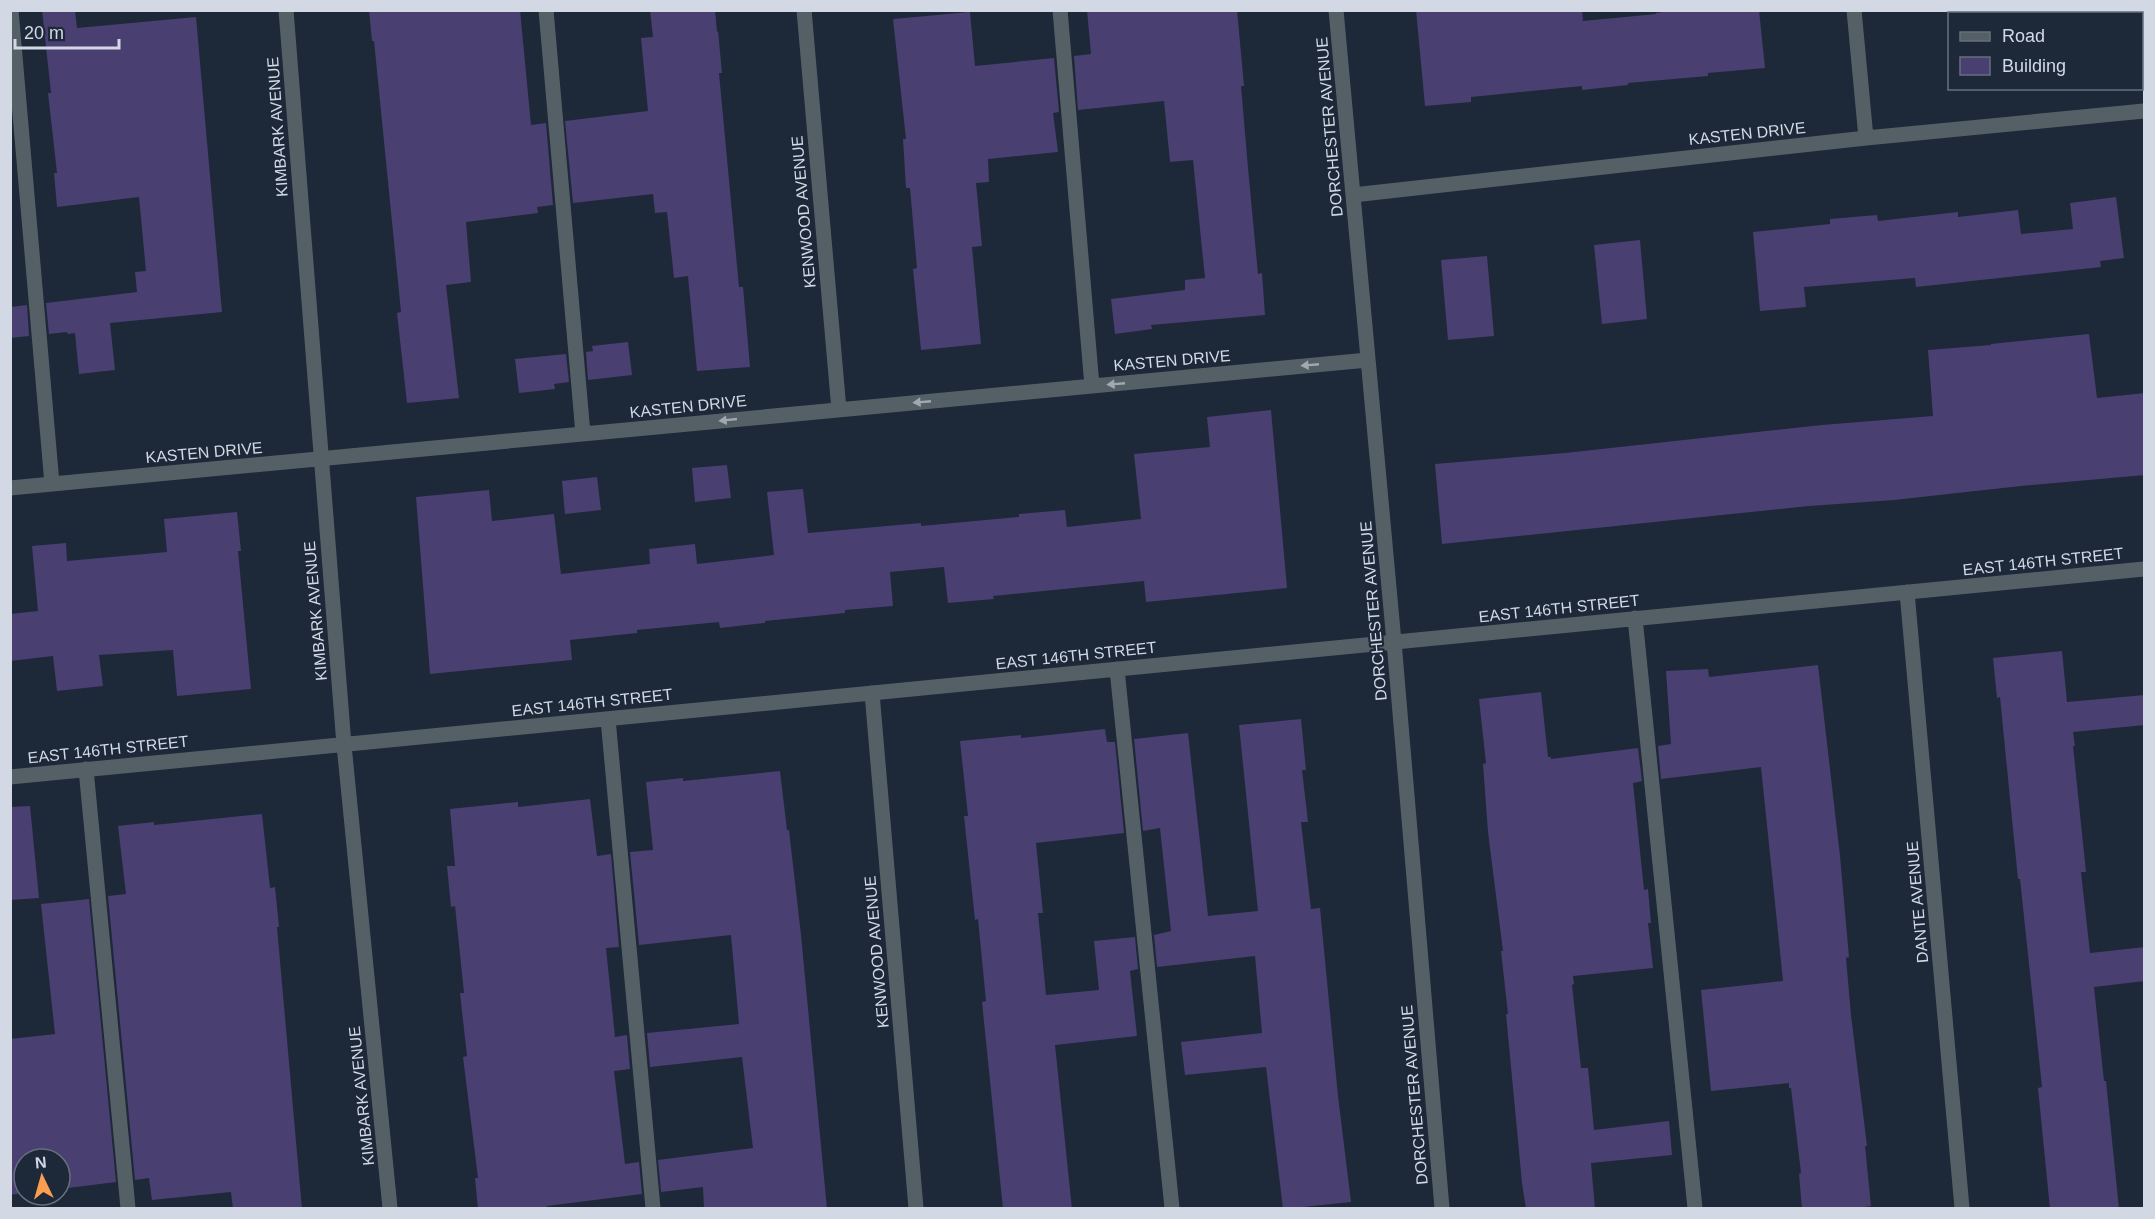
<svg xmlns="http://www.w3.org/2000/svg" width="2155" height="1219" font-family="Arial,sans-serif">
	<rect width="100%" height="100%" fill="#1d2839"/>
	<path fill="#493f71" d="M 42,10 L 75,10 L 77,28 L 196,17 L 222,312 L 110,323 L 115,370 L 79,374 L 75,333 L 68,334 L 67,332 L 49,334 L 46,303 L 137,292 L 135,272 L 146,271 L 139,197 L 57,207 L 54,173 L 57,173 L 48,93 L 51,93 Z
		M 369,10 L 520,10 L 531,125 L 546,123 L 553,205 L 537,207 L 538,213 L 466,222 L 471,282 L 446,285 L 459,398 L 407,403 L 397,313 L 401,312 L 374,41 L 372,41 Z
		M 650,10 L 715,10 L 717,32 L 718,31 L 722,73 L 719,73 L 739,287 L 743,287 L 750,367 L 697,371 L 688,276 L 674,278 L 667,212 L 655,213 L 653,194 L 573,203 L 565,121 L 648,111 L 641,38 L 653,37 Z
		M 1087,10 L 1237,10 L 1244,86 L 1241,86 L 1248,168 L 1258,274 L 1262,273 L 1265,315 L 1151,325 L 1152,329 L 1115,334 L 1111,299 L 1185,290 L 1185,280 L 1205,278 L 1193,160 L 1170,162 L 1164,101 L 1078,110 L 1074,56 L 1091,54 Z
		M 1416,10 L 1582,10 L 1583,21 L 1656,14 L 1656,13 L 1677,10 L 1759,10 L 1765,68 L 1708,73 L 1708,76 L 1628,83 L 1628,85 L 1582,90 L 1582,86 L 1471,97 L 1471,102 L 1425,106 Z
		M 970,12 L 975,66 L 1054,58 L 1059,112 L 1053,113 L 1058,152 L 988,159 L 989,182 L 976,183 L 982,246 L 972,247 L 981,344 L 921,350 L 913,269 L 917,268 L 910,188 L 906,188 L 903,139 L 906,139 L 893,19 Z
		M 2116,197 L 2124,258 L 2100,261 L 2101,267 L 1916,287 L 1915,278 L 1804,287 L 1806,307 L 1760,311 L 1753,232 L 1830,224 L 1830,219 L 1877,215 L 1878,221 L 1958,212 L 1958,217 L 2018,210 L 2021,234 L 2073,229 L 2070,203 Z
		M 1640,240 L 1647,319 L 1602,324 L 1594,245 Z
		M 1487,256 L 1494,336 L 1448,340 L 1441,260 Z
		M 27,305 L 29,336 L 10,338 L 10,307 Z
		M 2089,334 L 2097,398 L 2145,393 L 2145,475 L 2021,486 L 1894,500 L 1809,506 L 1442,544 L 1435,464 L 1565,453 L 1822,425 L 1933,416 L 1928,350 L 1991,345 L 1991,344 Z
		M 628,342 L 632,375 L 588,380 L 586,352 L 593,351 L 592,346 Z
		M 566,354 L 569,382 L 554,384 L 555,389 L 519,393 L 515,359 Z
		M 1271,410 L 1287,588 L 1146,602 L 1144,581 L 993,596 L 994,599 L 948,603 L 944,567 L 890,572 L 893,606 L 845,610 L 845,613 L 765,621 L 765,623 L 720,628 L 719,622 L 637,630 L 637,633 L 570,640 L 572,660 L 430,674 L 416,497 L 489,490 L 492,521 L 554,514 L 561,574 L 650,564 L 649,549 L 695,544 L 697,564 L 774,555 L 767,492 L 803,489 L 808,533 L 921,523 L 921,526 L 1019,517 L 1019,514 L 1065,510 L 1067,527 L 1141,519 L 1134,454 L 1210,447 L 1207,417 Z
		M 727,465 L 731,498 L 695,502 L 692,468 Z
		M 597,477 L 601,510 L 565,514 L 562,481 Z
		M 237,512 L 241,551 L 238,551 L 251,689 L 177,696 L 173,650 L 99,655 L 103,686 L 57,691 L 53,656 L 10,661 L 10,614 L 38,611 L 32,546 L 66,543 L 67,561 L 167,552 L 164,519 Z
		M 2062,651 L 2067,702 L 2145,695 L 2145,725 L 2073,732 L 2075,746 L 2073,746 L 2086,872 L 2081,872 L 2090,953 L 2145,947 L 2145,981 L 2094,987 L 2104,1081 L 2106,1081 L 2119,1209 L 2050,1209 L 2038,1088 L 2042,1087 L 2020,879 L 2018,879 L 2012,819 L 2000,697 L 1997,698 L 1993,658 Z
		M 1818,665 L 1840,856 L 1849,957 L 1846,958 L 1851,1015 L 1867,1146 L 1865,1146 L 1871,1206 L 1851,1209 L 1802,1209 L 1799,1174 L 1801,1173 L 1791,1088 L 1789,1088 L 1789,1083 L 1711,1091 L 1701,990 L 1783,981 L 1761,767 L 1661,779 L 1658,746 L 1671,744 L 1666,671 L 1708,669 L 1709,677 Z
		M 1541,692 L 1548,757 L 1551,757 L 1551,759 L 1638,748 L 1642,781 L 1633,783 L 1644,890 L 1648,889 L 1651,923 L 1648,923 L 1653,968 L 1573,976 L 1574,984 L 1572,985 L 1581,1068 L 1588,1068 L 1594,1130 L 1669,1121 L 1672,1155 L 1591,1163 L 1595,1209 L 1526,1209 L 1522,1183 L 1506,1014 L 1508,1014 L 1501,951 L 1503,951 L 1488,832 L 1483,764 L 1486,763 L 1479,699 Z
		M 1301,719 L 1306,770 L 1302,770 L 1308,822 L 1301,822 L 1311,909 L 1320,908 L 1338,1096 L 1351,1202 L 1283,1209 L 1266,1067 L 1185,1075 L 1181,1042 L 1262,1033 L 1255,956 L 1157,967 L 1154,935 L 1171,931 L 1160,828 L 1143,831 L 1134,739 L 1188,733 L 1208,916 L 1258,911 L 1239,725 Z
		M 1105,729 L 1107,742 L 1115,742 L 1124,833 L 1036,843 L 1043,913 L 1038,913 L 1046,995 L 1099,990 L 1094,941 L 1135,937 L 1138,969 L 1130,971 L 1137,1036 L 1055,1045 L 1072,1209 L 1003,1209 L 982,1002 L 986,1001 L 978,919 L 975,920 L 964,816 L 968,816 L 960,741 L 1021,735 L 1021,738 Z
		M 780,771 L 787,830 L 789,830 L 801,935 L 827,1209 L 704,1209 L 703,1187 L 661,1192 L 658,1160 L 753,1148 L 742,1057 L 650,1067 L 647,1033 L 739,1024 L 731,935 L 639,945 L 630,852 L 653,850 L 646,782 L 683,778 L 683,781 Z
		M 590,799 L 597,856 L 611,854 L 619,947 L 606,948 L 615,1037 L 627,1035 L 630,1069 L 614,1071 L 625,1164 L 639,1162 L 642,1194 L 547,1206 L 548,1209 L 478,1209 L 475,1178 L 478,1178 L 463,1057 L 467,1056 L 460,993 L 464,993 L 455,906 L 451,907 L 447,866 L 455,866 L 450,809 L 518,802 L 518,807 Z
		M 30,806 L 39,898 L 10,900 L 10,807 Z
		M 262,814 L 270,888 L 275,887 L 279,927 L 277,927 L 302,1209 L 233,1209 L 231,1192 L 152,1200 L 149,1178 L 135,1180 L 108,896 L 126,894 L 118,826 L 154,822 L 154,825 Z
		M 89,899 L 116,1182 L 60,1189 L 60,1159 L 24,1159 L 24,1193 L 10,1195 L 10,1039 L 55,1034 L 41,904 Z"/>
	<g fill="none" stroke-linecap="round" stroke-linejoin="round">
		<path stroke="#556066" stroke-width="15" d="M 11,10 L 52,484
			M 286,10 L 344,745 L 390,1208
			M 546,10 L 583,434
			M 804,10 L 839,410
			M 1060,10 L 1092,386
			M 1336,10 L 1394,642 L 1442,1208
			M 1854,10 L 1866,138
			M 1353,195 L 1866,138 L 2144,111
			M 10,488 L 1368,360
			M 1907,592 L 1962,1208
			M 1635,618 L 1695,1208
			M 1117,669 L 1172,1208
			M 872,693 L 916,1208
			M 608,719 L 653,1208
			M 86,769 L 128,1208
			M 10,777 L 2144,569"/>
	</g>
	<defs><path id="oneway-solid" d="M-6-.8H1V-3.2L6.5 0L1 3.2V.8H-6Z" transform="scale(1.5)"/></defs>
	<g fill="#a0a9b2">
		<use href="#oneway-solid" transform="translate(1310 365) rotate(175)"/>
		<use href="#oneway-solid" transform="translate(1116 384) rotate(175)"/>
		<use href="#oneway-solid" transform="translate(922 402) rotate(175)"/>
		<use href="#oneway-solid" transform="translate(728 420) rotate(174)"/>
	</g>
	<g text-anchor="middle" stroke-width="4.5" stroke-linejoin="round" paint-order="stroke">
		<g font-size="16" fill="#d2d9e5" stroke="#1d2839">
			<text transform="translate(277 127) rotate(-94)" y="6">KIMBARK AVENUE</text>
			<text transform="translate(1329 127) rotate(-95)" y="6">DORCHESTER AVENUE</text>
			<text transform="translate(1747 133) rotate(-6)" y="6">KASTEN DRIVE</text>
			<text transform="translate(803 212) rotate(-95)" y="6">KENWOOD AVENUE</text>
			<text transform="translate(1172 360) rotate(-5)" y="6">KASTEN DRIVE</text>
			<text transform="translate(688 406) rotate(-6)" y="6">KASTEN DRIVE</text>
			<text transform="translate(204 452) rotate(-5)" y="6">KASTEN DRIVE</text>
			<text transform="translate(2043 561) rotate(-6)" y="6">EAST 146TH STREET</text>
			<text transform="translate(1559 608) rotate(-6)" y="6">EAST 146TH STREET</text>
			<text transform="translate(315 611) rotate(-95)" y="6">KIMBARK AVENUE</text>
			<text transform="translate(1373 611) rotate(-95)" y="6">DORCHESTER AVENUE</text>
			<text transform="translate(1076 655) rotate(-6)" y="6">EAST 146TH STREET</text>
			<text transform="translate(592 702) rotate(-6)" y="6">EAST 146TH STREET</text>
			<text transform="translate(108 749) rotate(-6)" y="6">EAST 146TH STREET</text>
			<text transform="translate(1917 902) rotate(-95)" y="6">DANTE AVENUE</text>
			<text transform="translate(876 952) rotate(-95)" y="6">KENWOOD AVENUE</text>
			<text transform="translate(1414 1095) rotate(-95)" y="6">DORCHESTER AVENUE</text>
			<text transform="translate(361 1096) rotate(-96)" y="6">KIMBARK AVENUE</text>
		</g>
	</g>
	<rect width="2155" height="1219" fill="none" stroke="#d2d9e5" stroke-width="24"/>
	<rect x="1948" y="12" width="195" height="78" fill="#1d2839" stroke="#656f7e" stroke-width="1.5"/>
	<rect x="1960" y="32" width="30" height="9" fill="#556066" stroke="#656f7e" stroke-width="1.5"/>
	<text x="2002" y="42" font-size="18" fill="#d2d9e5">Road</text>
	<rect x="1960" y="57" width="30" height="18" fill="#493f71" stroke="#656f7e" stroke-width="1.5"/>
	<text x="2002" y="72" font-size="18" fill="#d2d9e5">Building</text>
	<g transform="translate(42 1177) rotate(355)"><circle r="28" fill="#1d2839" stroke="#656f7e" stroke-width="1.5"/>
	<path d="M0-4.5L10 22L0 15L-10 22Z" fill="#fb9e50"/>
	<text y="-9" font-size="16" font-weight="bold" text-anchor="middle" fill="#d2d9e5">N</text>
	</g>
	<path d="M15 39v9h104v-9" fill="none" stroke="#d2d9e5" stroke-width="3"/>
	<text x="24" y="39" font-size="18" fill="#d2d9e5" stroke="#1d2839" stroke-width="4.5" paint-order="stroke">20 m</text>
</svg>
